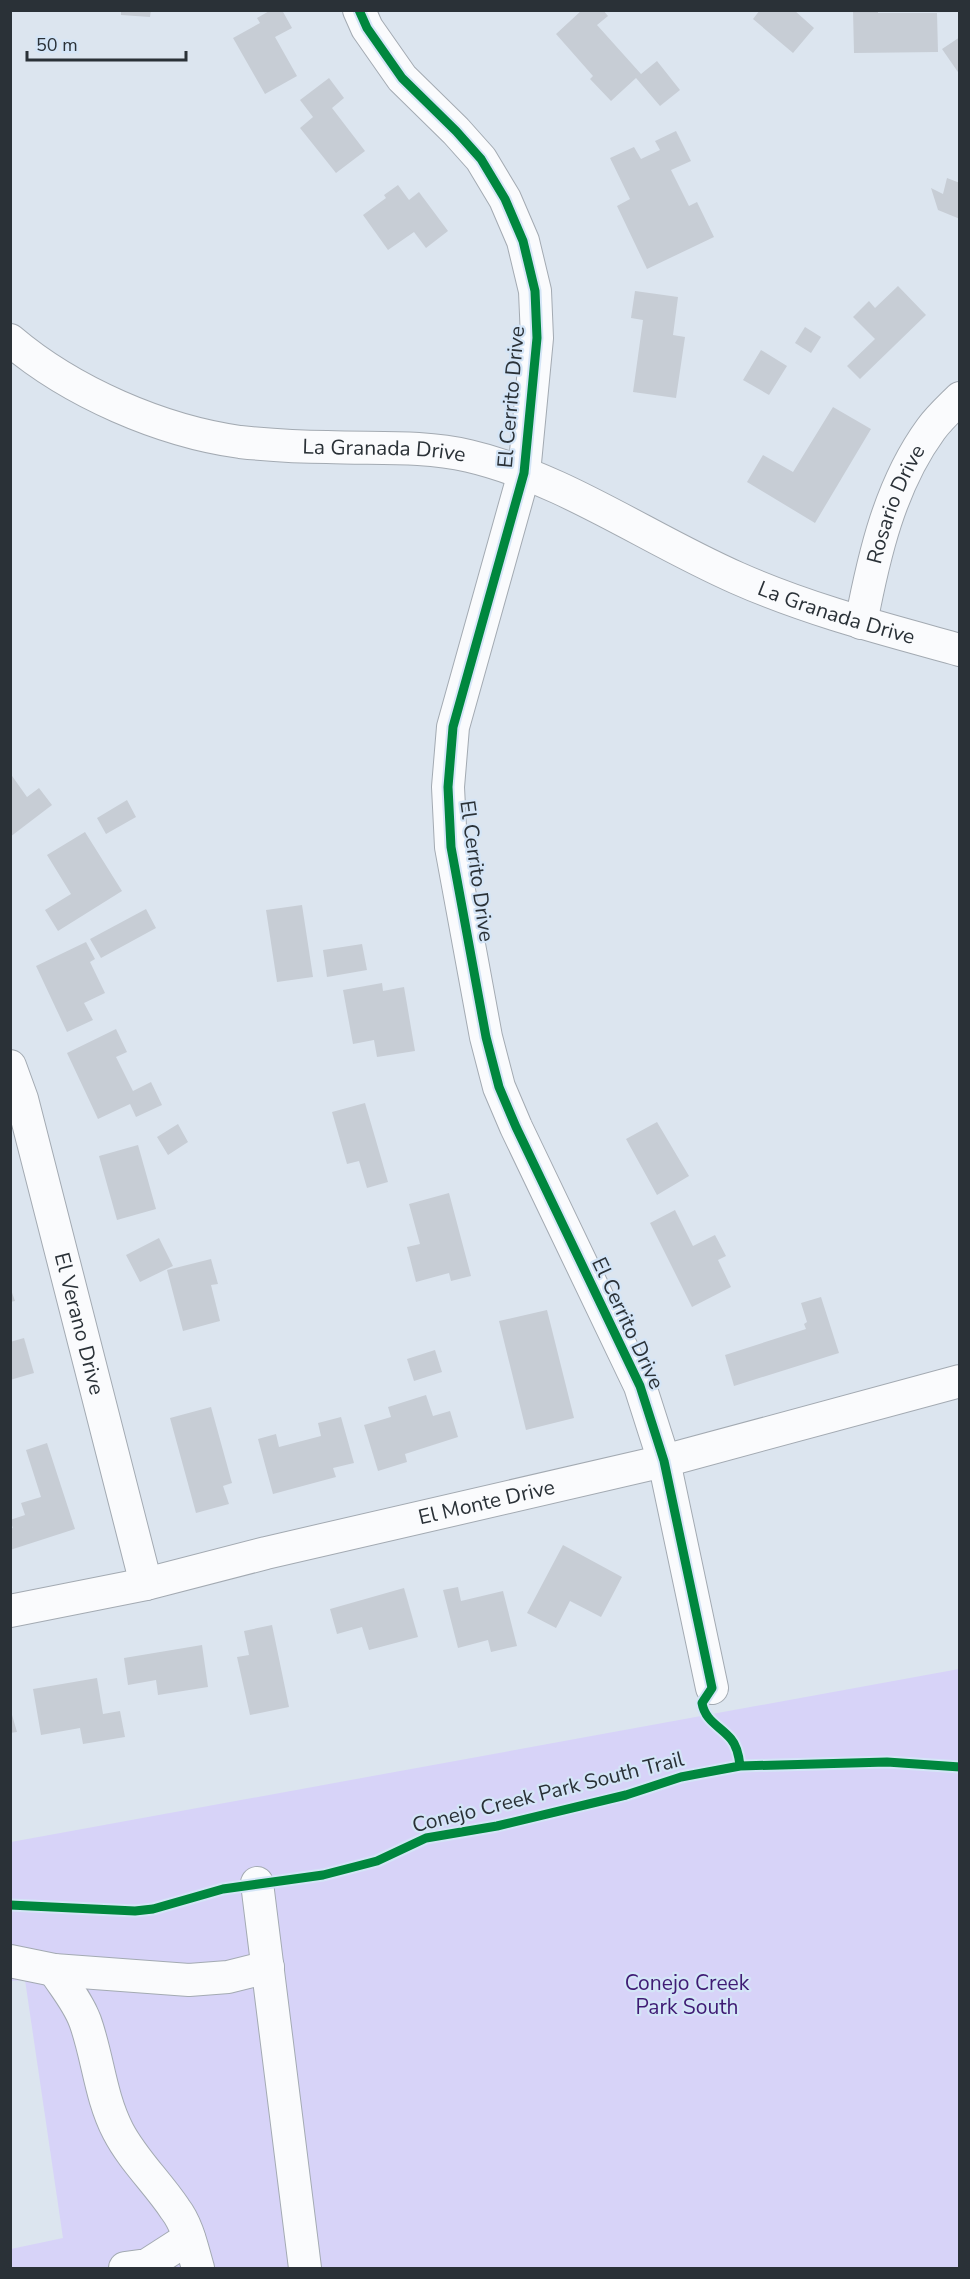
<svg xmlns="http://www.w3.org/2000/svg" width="970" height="2279" font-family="'Nunito Sans',sans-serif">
	<rect width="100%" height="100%" fill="#dce5ef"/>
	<path fill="#d7d3f8" d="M 959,1669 L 959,2268 L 11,2268 L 11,2249 L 63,2238 L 25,1980 L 11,1981 L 11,1842 Z"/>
	<path fill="#c7cdd5" d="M 121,10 L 151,10 L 150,17 L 121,15 Z
		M 271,10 L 282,10 L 292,28 L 275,37 L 297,76 L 265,94 L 233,38 L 260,23 L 257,18 Z
		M 582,10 L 603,10 L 608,16 L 597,25 L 641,74 L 657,61 L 680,90 L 660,106 L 636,78 L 611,101 L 590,79 L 593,76 L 556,34 Z
		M 760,10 L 794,10 L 814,28 L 793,53 L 753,19 Z
		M 853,10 L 878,10 L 878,13 L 937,13 L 938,52 L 854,53 Z
		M 960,37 L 960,75 L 942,49 Z
		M 329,78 L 344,98 L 332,108 L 365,151 L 336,173 L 300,128 L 313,117 L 300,100 Z
		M 676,131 L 691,161 L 671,170 L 689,206 L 697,202 L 714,237 L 647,269 L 617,206 L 630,199 L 610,158 L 634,147 L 641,159 L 660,150 L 655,141 Z
		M 947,178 L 960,183 L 960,219 L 938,210 L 931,188 L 943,194 Z
		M 398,185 L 409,200 L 419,192 L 448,231 L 426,248 L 414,232 L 388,250 L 363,215 L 386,198 L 384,195 Z
		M 898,286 L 926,315 L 860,379 L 847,366 L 875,339 L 853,317 L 869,301 L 875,308 Z
		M 635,291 L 678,297 L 673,335 L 685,337 L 676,398 L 633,392 L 643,320 L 631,318 Z
		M 805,327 L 821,337 L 811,353 L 795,343 Z
		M 761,350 L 787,366 L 769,395 L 743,380 Z
		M 833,407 L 871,429 L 815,523 L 747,482 L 763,455 L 793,472 Z
		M 10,773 L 27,797 L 39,788 L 52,805 L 10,837 Z
		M 127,800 L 136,817 L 106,834 L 97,818 Z
		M 85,832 L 122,891 L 58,931 L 45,910 L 71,894 L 47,855 Z
		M 302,905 L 313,977 L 277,982 L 266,910 Z
		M 146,909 L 156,928 L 101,958 L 90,939 Z
		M 86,942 L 95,959 L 90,962 L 105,993 L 84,1003 L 93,1020 L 67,1032 L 36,966 Z
		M 362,944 L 367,970 L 327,977 L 323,950 Z
		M 382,983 L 383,991 L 404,987 L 415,1051 L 377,1057 L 374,1040 L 353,1044 L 343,990 Z
		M 116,1029 L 127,1052 L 116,1057 L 133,1091 L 151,1082 L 162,1105 L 136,1117 L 130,1104 L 98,1119 L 67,1053 Z
		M 365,1103 L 388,1182 L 367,1188 L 359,1161 L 347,1164 L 332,1112 Z
		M 657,1122 L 689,1176 L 657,1195 L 626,1139 Z
		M 178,1124 L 188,1142 L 168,1155 L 157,1137 Z
		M 138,1145 L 156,1209 L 117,1220 L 99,1156 Z
		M 449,1193 L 471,1276 L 451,1281 L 449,1273 L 416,1282 L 407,1247 L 420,1244 L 409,1204 Z
		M 675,1210 L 693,1246 L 715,1235 L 726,1256 L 718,1260 L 731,1287 L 692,1307 L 650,1223 Z
		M 159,1238 L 173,1266 L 140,1282 L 126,1255 Z
		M 211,1259 L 218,1284 L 211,1285 L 220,1321 L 183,1331 L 167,1270 Z
		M 10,1287 L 15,1301 L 10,1302 Z
		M 821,1297 L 839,1353 L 734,1386 L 725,1355 L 806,1329 L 804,1324 L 807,1322 L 801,1303 Z
		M 547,1310 L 574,1418 L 526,1430 L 499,1321 Z
		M 24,1338 L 34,1373 L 10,1380 L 10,1342 Z
		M 435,1350 L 442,1372 L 414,1381 L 407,1359 Z
		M 426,1395 L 433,1416 L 450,1411 L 458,1437 L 405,1454 L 407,1462 L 378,1471 L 364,1425 L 391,1417 L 388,1407 Z
		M 211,1407 L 232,1483 L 223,1486 L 229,1504 L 196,1513 L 170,1418 Z
		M 341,1417 L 354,1463 L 333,1468 L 336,1477 L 273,1494 L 258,1439 L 276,1434 L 279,1447 L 321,1436 L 318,1423 Z
		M 47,1443 L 75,1529 L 10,1550 L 10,1529 L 13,1528 L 10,1520 L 25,1515 L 21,1503 L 41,1497 L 26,1450 Z
		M 563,1545 L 622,1577 L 601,1617 L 570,1601 L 556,1628 L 527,1613 Z
		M 458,1587 L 461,1601 L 503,1591 L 517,1646 L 491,1652 L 488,1640 L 458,1648 L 443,1590 Z
		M 404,1588 L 418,1637 L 369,1650 L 362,1627 L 337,1634 L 330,1609 Z
		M 272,1625 L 289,1707 L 250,1715 L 237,1657 L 249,1655 L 244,1631 Z
		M 202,1645 L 208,1687 L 158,1695 L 156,1680 L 128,1685 L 124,1658 Z
		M 97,1678 L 103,1714 L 120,1711 L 125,1737 L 83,1744 L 80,1728 L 41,1735 L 33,1689 Z
		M 10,1708 L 17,1732 L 10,1733 Z"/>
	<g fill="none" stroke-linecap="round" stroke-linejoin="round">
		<g stroke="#a3aab2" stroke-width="34">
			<g id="minor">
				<path d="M 359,10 L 367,28 L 402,78 L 456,131 L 481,159 L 505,199 L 523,241 L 535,291 L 537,338 L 524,473 L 453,727 L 448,787 L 451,847 L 486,1037 L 499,1087 L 516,1127 L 640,1386 L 664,1461 L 712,1688"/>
				<path id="s1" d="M 10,340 C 71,392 161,431 240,442 C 269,445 298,447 327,447 C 374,449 422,445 469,456 C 563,478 648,539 737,578 C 809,610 884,629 960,650"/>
				<path id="s2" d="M 861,623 C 874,555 890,485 931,429 C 939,418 950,408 960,398"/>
				<path id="s3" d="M 10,1066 L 22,1099 L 146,1584"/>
				<path id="s4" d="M 10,1611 L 146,1584 L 266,1553 L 664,1461 L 960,1381"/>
				<path d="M 257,1883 L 305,2268"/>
				<path d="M 10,1961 L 54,1970 L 189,1980 L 228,1977 L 268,1967"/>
				<path d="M 54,1970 C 65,1987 78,2002 85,2021 C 98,2057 100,2096 118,2131 C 133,2160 157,2182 175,2209 C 188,2226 192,2248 198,2268"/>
				<path d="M 125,2268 L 147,2265 L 189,2238"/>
			</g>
		</g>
		<use href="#minor" stroke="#fafbfd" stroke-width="32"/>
		<g stroke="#d4e5f7" stroke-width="13">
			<path id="cycleway" d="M 359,10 L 367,28 L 402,78 L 456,131 L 481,159 L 505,199 L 523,241 L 535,291 L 537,338 L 524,473 L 453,727 L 448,787 L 451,847 L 486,1037 L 499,1087 L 516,1127 L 640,1386 L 664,1461 L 712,1688 L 702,1703 C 705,1721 720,1726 731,1739 C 737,1746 739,1756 740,1766
				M 10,1905 L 135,1911 L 153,1909 L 223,1889 L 323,1875 L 377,1861 L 426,1838 L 497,1826 L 626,1795 L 681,1777 L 740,1766 L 887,1762 L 960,1767"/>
		</g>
		<use href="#cycleway" stroke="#00873e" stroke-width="9"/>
	</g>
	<g text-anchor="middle" stroke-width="4.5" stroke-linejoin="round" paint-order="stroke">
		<g font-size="21" fill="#2a3137" stroke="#d4e5f7">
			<text transform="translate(511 397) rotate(-85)" y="7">El Cerrito Drive</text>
			<text dy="7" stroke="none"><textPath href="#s1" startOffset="399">La Granada Drive</textPath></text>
			<text dy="7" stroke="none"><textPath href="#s2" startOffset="124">Rosario Drive</textPath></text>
			<text dy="7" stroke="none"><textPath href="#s1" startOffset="885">La Granada Drive</textPath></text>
			<text transform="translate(477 871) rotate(82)" y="7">El Cerrito Drive</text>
			<text transform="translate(628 1323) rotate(65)" y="7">El Cerrito Drive</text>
			<text dy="7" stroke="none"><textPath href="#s3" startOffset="267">El Verano Drive</textPath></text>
			<text dy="7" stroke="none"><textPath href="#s4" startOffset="489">El Monte Drive</textPath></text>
			<text transform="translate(548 1792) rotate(-14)" y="7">Conejo Creek Park South Trail</text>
		</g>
		<g font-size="21" fill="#3f1b74" stroke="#d4e5f7">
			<text x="687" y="1990">Conejo Creek<tspan x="687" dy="24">Park South</tspan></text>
		</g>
	</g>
	<rect width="970" height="2279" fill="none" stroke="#2a3137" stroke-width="24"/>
	<path d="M27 51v9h159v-9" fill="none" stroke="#2a3137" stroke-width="3"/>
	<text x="36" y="51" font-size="18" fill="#2a3137" stroke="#d4e5f7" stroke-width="4.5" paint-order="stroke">50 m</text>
</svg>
